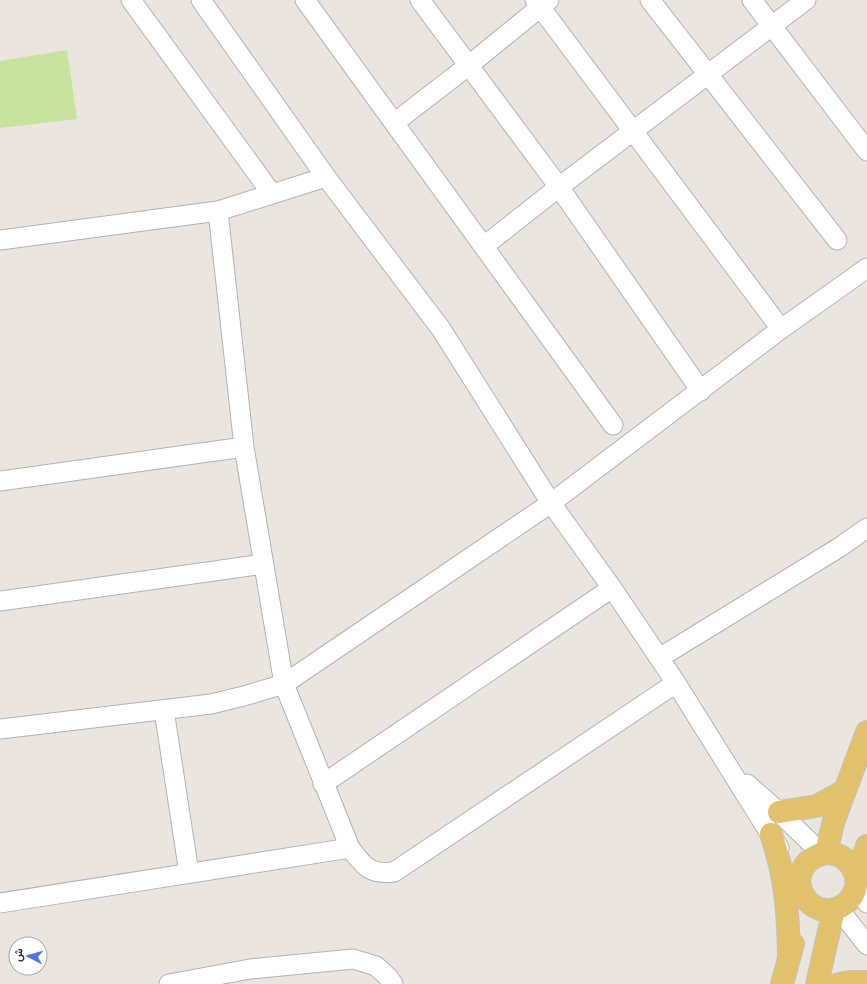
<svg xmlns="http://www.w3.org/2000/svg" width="867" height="984" font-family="'Public Sans',Vazirmatn,sans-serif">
	<rect width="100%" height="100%" fill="#ebe5df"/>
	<path fill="#c9e29e" d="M 67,50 L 77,119 L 0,128 L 0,61 Z"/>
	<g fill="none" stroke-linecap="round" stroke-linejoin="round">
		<g stroke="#afb2ba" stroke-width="21">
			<path id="minor" d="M 131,0 L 272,194
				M 201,0 L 326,177 L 441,329 L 551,503 L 612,588 L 676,683 L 779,848
				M 305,0 L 613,425
				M 420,0 L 559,187 L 701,391
				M 535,0 L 781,329
				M 650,0 L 837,240
				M 752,0 L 867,151
				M 394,123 L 468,66 L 549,0
				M 0,240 L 218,211 L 326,177
				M 484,246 L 559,187 L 806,0
				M 0,481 L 244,447
				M 0,601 L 264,564
				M 659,658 L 840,547 L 867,528
				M 164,710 L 189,873
				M 0,729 L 211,704 L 244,696 L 284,684 L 551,503 L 781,329 L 867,268
				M 323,784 L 612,588
				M 747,784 L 779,812 L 822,854
				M 350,848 C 364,866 369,875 394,872 L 676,683
				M 856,886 L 867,903
				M 0,903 L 350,848 L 284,684 L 244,447 L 218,211
				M 838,908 L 867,945
				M 169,984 L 250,969 L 353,959 L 376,966 L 389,978 L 393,984"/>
		</g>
		<g stroke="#c4c4c4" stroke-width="24">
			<path id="major" d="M 779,812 L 817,806 L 844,791
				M 771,834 C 786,877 788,912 789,957
				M 826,853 L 834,820 L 867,732
				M 856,876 C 840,831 785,861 803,895 C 808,903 816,909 825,910 C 840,911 853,901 856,886 C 857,882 855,878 857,874 C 860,865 864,855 867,846
				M 782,984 L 793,944
				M 817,984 L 834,909
				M 839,984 L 849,982 L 867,982"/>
		</g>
		<use href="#minor" stroke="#fff" stroke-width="19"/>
		<use href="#major" stroke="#e2c16d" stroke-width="22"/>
	</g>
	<g transform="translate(28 956) rotate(276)"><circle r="19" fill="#ffffff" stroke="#aaaaaa"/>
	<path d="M0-3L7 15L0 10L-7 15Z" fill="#5074e7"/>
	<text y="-6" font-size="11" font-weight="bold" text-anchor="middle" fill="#2b2b2b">ش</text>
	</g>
</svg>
